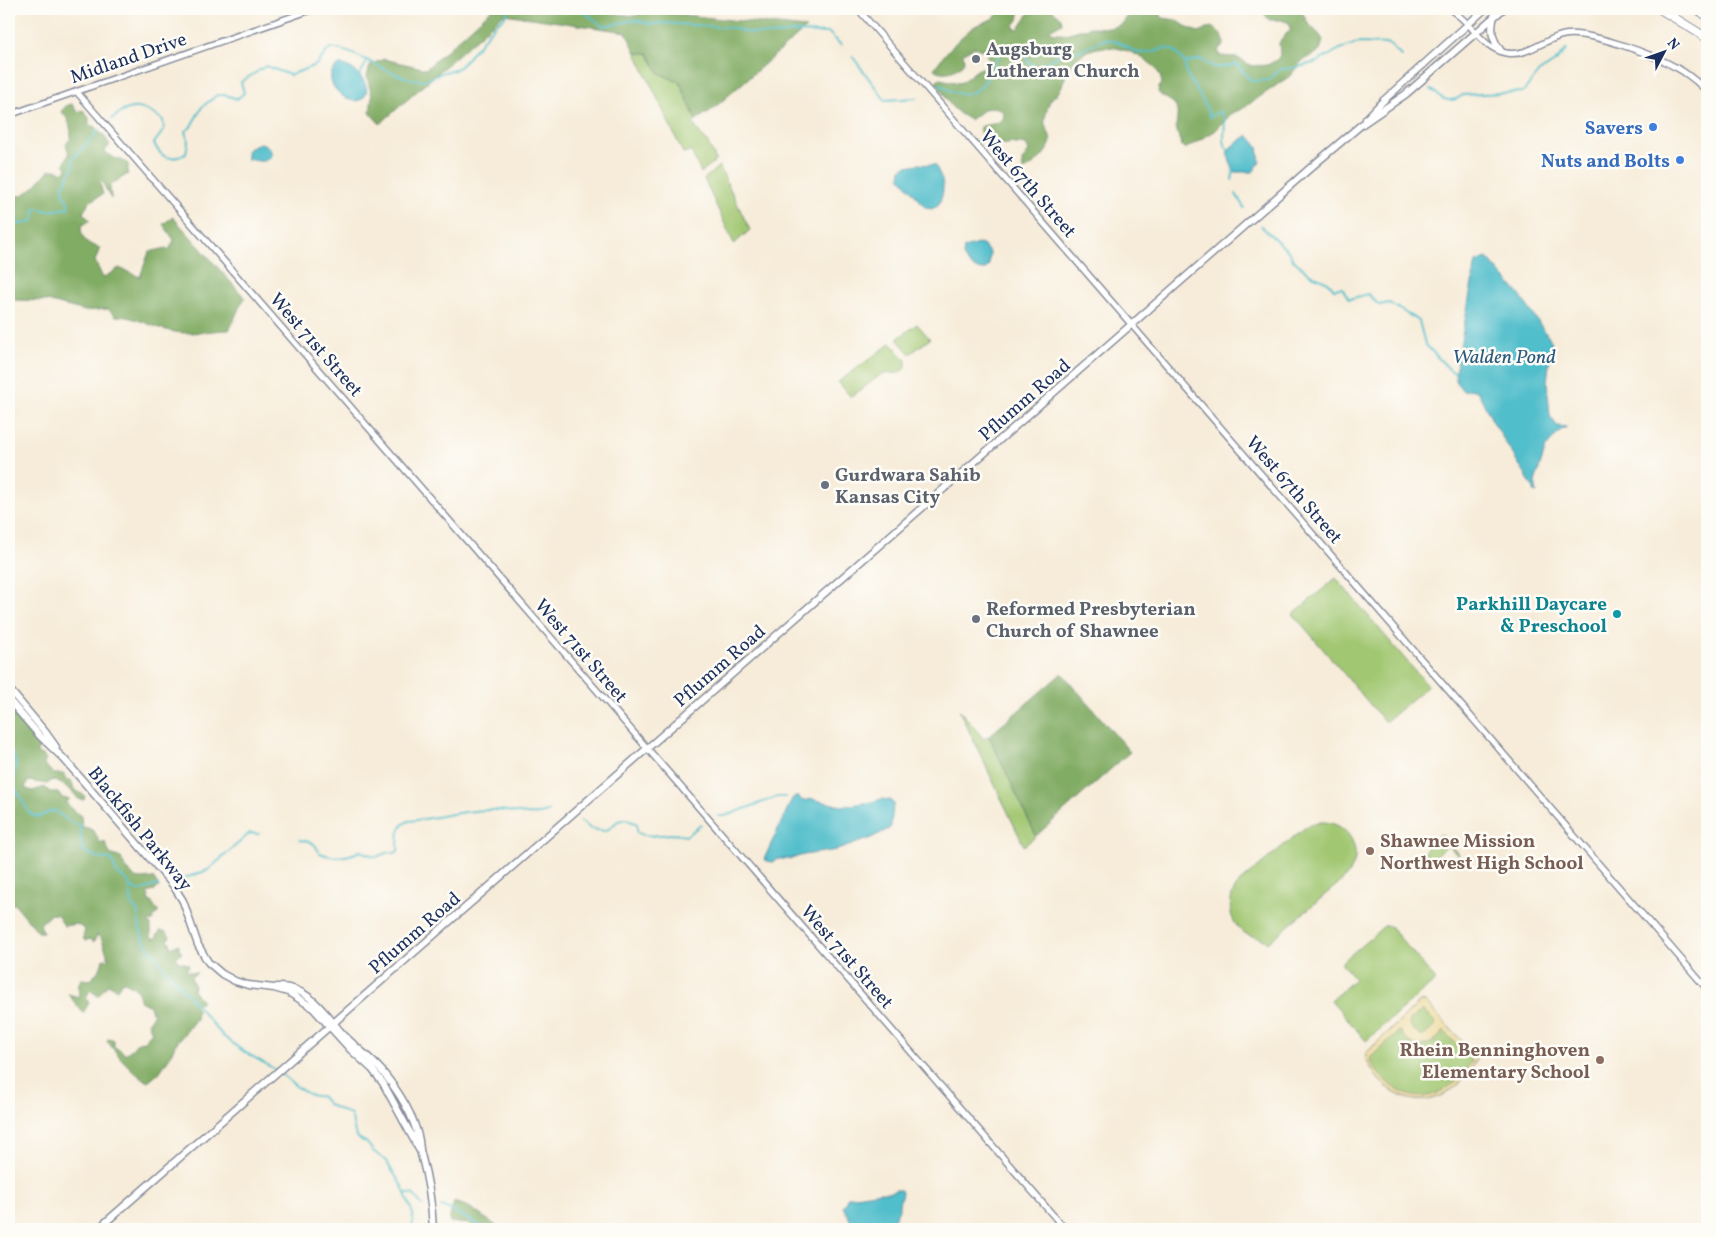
<svg xmlns="http://www.w3.org/2000/svg" width="1716" height="1238" font-family="Vollkorn,serif">
	<rect width="100%" height="100%" fill="#fdfcf7"/>
	<filter id="ink" filterUnits="userSpaceOnUse"><feTurbulence type="fractalNoise" baseFrequency=".02" numOctaves="2"/><feDisplacementMap in="SourceGraphic" scale="10" xChannelSelector="R" yChannelSelector="G"/><feConvolveMatrix kernelMatrix="1 2 1 2 8 2 1 2 1" color-interpolation-filters="sRGB"/></filter>
	<filter id="wash" filterUnits="userSpaceOnUse"><feTurbulence type="fractalNoise" baseFrequency=".0096" numOctaves="4" result="noise"/><feDisplacementMap in="SourceGraphic" scale="20" xChannelSelector="R" yChannelSelector="G"/><feGaussianBlur stdDeviation="1.12" result="paint"/><feColorMatrix in="noise" values="0 0 0 0 0 0 0 0 0 0 0 0 0 0 0 0 0 1.4 0 .05"/><feComposite in="paint" operator="in"/></filter>
	<g filter="url(#wash)">
		<rect width="100%" height="100%" fill="#f7ecd9"/>
		<path fill="#a2c772" stroke="#5e7b68" d="M 636,53 L 648,53 L 659,73 L 680,83 L 696,120 L 692,123 L 708,143 L 716,160 L 701,173 L 691,151 L 683,153 Z
			M 719,166 L 750,230 L 734,244 L 704,179 Z
			M 917,324 L 930,339 L 910,354 L 897,339 Z
			M 891,343 L 906,360 L 906,368 L 898,373 L 882,374 L 851,397 L 838,382 Z
			M 1336,578 L 1428,686 L 1385,722 L 1293,614 Z
			M 959,710 L 984,739 L 989,736 L 1036,836 L 1024,846 Z
			M 1321,822 C 1351,821 1367,856 1345,878 L 1268,943 C 1261,936 1254,938 1246,934 C 1226,921 1226,897 1241,881 L 1302,830 L 1309,825 Z
			M 1441,834 L 1459,855 L 1458,856 L 1448,845 L 1429,862 L 1423,855 L 1430,843 Z
			M 1384,926 L 1390,926 L 1436,980 L 1366,1041 L 1331,1000 L 1355,979 L 1341,963 Z
			M 1420,1002 L 1425,1002 L 1477,1057 C 1462,1091 1427,1114 1392,1091 C 1379,1082 1369,1069 1365,1054 Z"/>
		<path fill="#81ac64" stroke="#4e6e61" d="M 492,9 L 586,9 L 588,11 L 637,16 L 638,10 L 806,28 L 713,109 L 696,120 L 680,83 L 659,73 L 648,53 L 636,53 L 626,32 L 504,14 L 380,124 L 370,113 L 372,96 L 367,77 L 370,65 L 384,59 L 426,69 Z
			M 1002,9 L 1020,9 L 1018,20 L 1014,25 L 1014,28 L 1018,29 L 1032,9 L 1052,9 L 1061,18 L 1062,23 L 1050,30 L 1051,32 L 1065,34 L 1091,27 L 1110,28 L 1122,24 L 1127,17 L 1127,9 L 1160,9 L 1160,15 L 1163,18 L 1176,20 L 1192,30 L 1199,32 L 1211,27 C 1220,31 1224,35 1224,45 L 1218,51 L 1220,56 L 1236,57 L 1252,66 L 1267,65 L 1277,60 L 1280,55 L 1279,43 L 1287,33 L 1291,31 L 1288,23 L 1282,20 L 1269,20 L 1264,13 L 1267,9 L 1301,9 L 1307,22 L 1319,34 L 1323,40 L 1320,51 L 1301,62 L 1290,76 L 1242,109 L 1232,113 L 1215,131 L 1185,149 L 1182,146 C 1181,140 1178,137 1177,131 C 1174,123 1181,113 1174,104 C 1170,99 1162,98 1158,92 L 1159,87 L 1162,84 C 1160,69 1151,63 1139,56 C 1116,44 1088,42 1071,65 C 1065,73 1064,85 1058,93 C 1056,95 1054,96 1052,98 C 1048,103 1046,113 1045,119 C 1043,127 1051,133 1051,141 C 1050,150 1033,168 1023,170 L 1022,161 L 1029,151 L 1026,145 C 1020,143 1016,145 1010,143 C 1002,147 1000,142 994,137 L 985,140 L 981,135 L 980,127 C 990,123 997,126 1004,117 L 1002,111 L 995,107 L 984,109 L 970,120 L 960,114 L 951,106 L 936,82 L 940,79 L 960,83 L 977,70 L 988,65 L 990,61 L 984,51 L 974,47 L 963,53 L 964,62 C 958,71 944,76 934,69 C 944,54 957,40 972,28 C 983,20 993,23 1002,9 Z
			M 72,104 L 77,112 L 83,110 L 89,118 L 89,126 L 94,126 L 100,133 L 103,134 L 110,145 L 105,151 C 114,161 119,157 128,164 L 128,174 L 110,185 L 111,199 L 102,181 L 100,183 L 103,194 L 89,202 L 83,213 L 90,220 L 81,227 C 82,241 88,244 100,248 L 95,261 L 103,278 L 119,268 L 140,277 L 149,252 L 166,248 L 169,250 L 174,240 L 163,224 L 173,217 L 245,298 C 237,309 236,318 229,330 C 211,330 193,335 175,332 C 155,329 134,315 115,316 L 108,309 L 85,311 L 47,301 L 15,300 L 9,298 L 9,196 C 26,200 39,181 49,170 L 58,170 L 64,173 L 67,168 L 64,164 L 69,154 L 66,144 L 71,138 C 71,127 69,119 61,111 L 67,105 Z
			M 1062,673 L 1130,752 L 1036,836 L 989,736 Z
			M 14,715 L 33,736 L 31,740 L 35,739 L 39,745 L 37,752 L 39,755 L 42,754 L 46,759 L 44,764 L 54,774 L 64,774 L 66,780 L 71,780 L 74,789 L 85,796 L 84,800 L 78,799 C 73,790 62,783 52,780 L 47,784 L 28,781 L 25,788 L 32,791 L 45,787 L 50,792 L 57,792 L 62,798 L 70,799 L 66,803 C 71,807 76,813 81,815 L 82,827 C 93,828 96,832 99,842 L 105,842 L 110,854 L 121,858 L 124,865 L 135,878 L 141,879 L 153,878 L 159,887 L 154,891 L 147,893 L 149,896 L 148,900 L 152,902 L 156,909 L 158,911 L 158,913 L 154,916 L 153,921 L 148,922 L 151,925 L 151,937 L 155,939 L 160,931 L 165,931 L 170,936 L 168,940 L 170,942 L 171,948 L 179,944 L 179,948 L 182,953 L 176,957 L 178,962 L 183,962 L 189,965 L 186,971 L 197,973 L 191,977 L 194,985 L 193,991 L 201,999 L 201,1003 L 198,1004 L 196,1003 L 194,1006 L 197,1009 L 196,1019 L 175,1045 L 171,1055 L 159,1073 L 148,1082 C 138,1078 112,1050 107,1040 L 110,1038 L 114,1040 L 114,1047 L 121,1050 L 125,1054 L 132,1049 L 138,1042 L 144,1041 L 152,1032 L 148,1023 L 153,1015 L 150,1006 L 140,1001 C 139,988 133,986 122,981 L 117,989 L 108,984 L 98,996 L 90,990 L 86,998 L 89,1003 L 83,1013 L 68,994 L 79,997 L 78,986 L 81,979 L 91,980 L 101,967 L 103,959 L 109,960 L 102,940 L 97,935 L 94,942 L 90,939 L 85,941 L 83,938 L 85,929 L 76,924 L 64,926 L 58,915 L 51,914 L 40,924 L 43,932 L 38,932 L 15,904 L 9,904 L 11,897 L 9,895 L 9,717 Z
			M 454,1202 L 469,1207 L 501,1229 L 480,1229 L 469,1224 L 450,1222 L 450,1216 Z"/>
		<path fill="#eeda9e" stroke="#84847e" fill-rule="evenodd" d="M 1420,1002 L 1425,1002 L 1477,1057 C 1462,1091 1427,1114 1392,1091 C 1379,1082 1369,1069 1365,1054 ZM 1420,1011 L 1424,1011 L 1435,1022 L 1435,1026 L 1424,1036 L 1420,1036 L 1409,1025 L 1410,1021 ZM 1400,1030 C 1411,1053 1431,1048 1444,1031 L 1472,1061 C 1454,1092 1419,1111 1388,1083 C 1380,1076 1373,1068 1370,1058 Z"/>
		<path fill="#51becb" stroke="#367694" d="M 340,65 C 352,64 374,85 364,97 C 352,112 313,78 340,65 Z
			M 1248,135 L 1258,147 L 1260,162 L 1253,172 L 1234,172 L 1227,153 L 1231,147 Z
			M 259,143 C 267,144 270,147 272,155 C 265,165 257,160 247,159 L 247,150 Z
			M 918,164 L 935,165 C 944,181 946,189 938,206 L 931,209 L 925,207 L 900,177 L 901,169 L 907,166 Z
			M 978,244 L 983,245 L 990,253 L 989,265 L 985,270 C 974,270 968,265 963,256 L 964,248 Z
			M 1487,258 L 1519,294 L 1552,342 L 1547,381 L 1550,416 L 1557,426 L 1566,427 L 1566,429 L 1562,429 L 1546,447 L 1535,482 L 1537,493 L 1534,492 L 1534,489 L 1492,420 L 1478,392 L 1471,389 L 1463,391 L 1456,382 L 1455,373 L 1476,262 Z
			M 795,797 L 799,797 L 803,801 L 812,799 L 842,806 L 872,802 L 882,799 L 890,800 L 895,805 L 893,806 L 891,826 L 889,829 L 871,838 L 837,850 L 804,855 L 789,859 L 776,859 L 773,862 L 766,861 L 765,857 L 792,799 Z
			M 896,1190 L 901,1190 L 902,1193 L 899,1204 L 899,1209 L 889,1229 L 855,1229 L 843,1207 L 848,1197 L 881,1192 L 891,1192 Z"/>
		<g fill="none" stroke-linecap="round" stroke-linejoin="round">
			<path stroke="#51becb" stroke-width="2" d="M 580,9 L 603,26 L 635,20 L 651,24 L 663,23 L 735,28 L 744,32 L 772,35 L 792,32 L 829,33 L 841,45
				M 852,56 L 885,100 L 917,98
				M 1185,63 L 1201,59 C 1214,70 1221,69 1237,64 L 1251,81 L 1268,80 L 1281,69 L 1294,68 L 1317,62 L 1340,49 L 1358,43 L 1389,44 L 1402,57
				M 359,76 L 368,60
				M 939,84 C 978,112 989,76 1002,47 L 1012,47 L 1025,54 L 1029,63 L 1037,67 L 1065,52 L 1078,51 L 1105,39 L 1118,42 L 1138,53 L 1154,52 L 1165,48 L 1175,51 L 1185,63 L 1186,73 L 1205,104 L 1210,117 L 1220,111 C 1221,113 1223,115 1224,118 C 1227,128 1220,141 1228,150
				M 1431,89 C 1442,99 1449,105 1463,95 L 1523,92 L 1539,72 L 1555,62 L 1566,50
				M 112,119 C 131,102 143,106 163,120 L 164,130 L 154,143 C 161,159 170,161 186,154 L 188,141 L 185,131 L 190,128 L 202,107 L 217,95 L 226,95 L 237,99 L 244,93 L 241,82 L 266,66 L 290,75 L 316,65 L 330,48 C 363,51 392,81 424,80 C 430,80 436,75 441,73 C 446,71 452,72 456,69 C 465,64 470,54 477,47 C 483,40 488,33 494,26 C 500,20 506,18 508,9
				M 1232,180 L 1234,169
				M 1236,194 L 1244,208
				M 9,222 L 23,224 L 34,220 L 35,208 L 49,211 L 68,208 L 68,202 L 64,195 L 63,186 L 72,169 L 73,159 L 99,130
				M 1261,226 L 1290,253 L 1292,259 L 1310,274 L 1328,282 L 1334,289 L 1342,288 L 1349,299 L 1368,294 L 1379,305 L 1389,303 L 1419,321 L 1425,344 L 1450,370 L 1455,373
				M 9,753 L 13,753 L 16,764 L 13,784 L 30,814 L 38,817 L 54,810 L 71,823 L 80,825 L 82,850 L 98,858 L 111,859 L 117,873 L 129,882 L 132,905 L 138,912 C 137,921 143,942 149,949 C 155,956 157,954 161,964 L 223,1036 L 243,1051 L 276,1070
				M 718,816 L 725,816 L 777,797 L 785,797
				M 580,821 L 591,829 L 606,831 L 618,821 L 626,819 L 637,824 L 637,832 C 645,838 660,835 670,834 C 675,834 681,835 686,836 L 701,825
				M 300,840 L 309,841 L 315,845 L 320,853 C 334,859 346,858 360,851 L 376,857 L 389,852 L 395,853 L 398,851 C 399,839 395,826 409,821 C 438,818 466,809 495,810 C 513,810 533,819 549,811
				M 182,879 L 208,870 L 250,833 L 259,834
				M 130,887 L 138,891 L 158,885
				M 280,1073 C 292,1082 306,1098 321,1096 L 329,1105 L 351,1115 L 356,1137 L 367,1143 L 373,1151 L 386,1161 L 402,1186 L 413,1214 L 412,1229
				M 406,1193 L 414,1195 L 422,1205
				M 441,1206 L 449,1209 L 487,1229"/>
		</g>
	</g>
	<g filter="url(#ink)">
		<g fill="none" stroke-linecap="round" stroke-linejoin="round">
			<g stroke="#898e9c" stroke-width="8">
				<path id="minor" d="M 858,9 L 1707,989
					M 1449,9 C 1471,20 1481,48 1506,53 C 1527,57 1544,39 1564,35 C 1588,30 1654,55 1677,68 C 1689,74 1698,83 1707,91
					M 76,91 L 1065,1229
					M 9,115 L 314,9"/>
			</g>
			<g stroke="#898e9c" stroke-width="9">
				<path id="major" d="M 1494,16 C 1490,31 1492,39 1501,51
					M 1366,119 L 1383,101 L 1485,9
					M 9,689 L 46,733 L 56,747
					M 9,700 L 40,736 L 64,759 L 173,885 L 183,901 L 198,945 L 208,962 L 222,974 L 235,981 L 248,985 L 274,988 L 288,992 L 312,1007 L 351,1050 L 372,1069 L 383,1083 L 420,1151
					M 277,987 C 307,985 323,1011 340,1031 C 352,1045 368,1055 381,1070 C 396,1088 412,1112 418,1136 C 420,1142 419,1148 421,1154 C 428,1179 432,1204 433,1229
					M 98,1229 L 1316,163 L 1361,125 L 1406,94 L 1503,9"/>
			</g>
			<g stroke="#898e9c" stroke-width="10">
				<path id="highway" d="M 1660,9 L 1707,38
					M 1697,9 L 1707,16"/>
			</g>
			<use href="#minor" stroke="#fff" stroke-width="5"/>
			<use href="#major" stroke="#fff" stroke-width="6"/>
			<use href="#highway" stroke="#fff" stroke-width="8"/>
		</g>
	</g>
	<g fill="#6b7280" stroke="#fdfcf7" stroke-width="2">
		<circle cx="976" cy="59" r="5"/>
		<circle cx="825" cy="485" r="5"/>
		<circle cx="976" cy="619" r="5"/>
	</g>
	<g fill="#3f7fe0" stroke="#fdfcf7" stroke-width="2">
		<circle cx="1653" cy="127" r="5"/>
		<circle cx="1680" cy="160" r="5"/>
	</g>
	<circle fill="#0f9aa8" stroke="#fdfcf7" stroke-width="2" cx="1617" cy="614" r="5"/>
	<g fill="#8d6e63" stroke="#fdfcf7" stroke-width="2">
		<circle cx="1370" cy="851" r="5"/>
		<circle cx="1600" cy="1060" r="5"/>
	</g>
	<g text-anchor="middle" stroke-width="5" stroke-linejoin="round" paint-order="stroke">
		<g font-size="19" font-weight="bold" fill="#5b616d" stroke="#fdfcf7" text-anchor="start">
			<text x="986" y="55">Augsburg<tspan x="986" dy="22">Lutheran Church</tspan></text>
			<text x="835" y="481">Gurdwara Sahib<tspan x="835" dy="22">Kansas City</tspan></text>
			<text x="986" y="615">Reformed Presbyterian<tspan x="986" dy="22">Church of Shawnee</tspan></text>
		</g>
		<g font-size="19" fill="#1b2f5e" stroke="#fdfcf7">
			<text transform="translate(128 57) rotate(-19)" y="7">Midland Drive</text>
			<text transform="translate(1029 183) rotate(49)" y="7">West 67th Street</text>
			<text transform="translate(317 344) rotate(49)" y="7">West 71st Street</text>
			<text transform="translate(1024 399) rotate(-41)" y="7">Pflumm Road</text>
			<text transform="translate(1295 489) rotate(49)" y="7">West 67th Street</text>
			<text transform="translate(582 650) rotate(49)" y="7">West 71st Street</text>
			<text transform="translate(719 665) rotate(-41)" y="7">Pflumm Road</text>
			<text transform="translate(141 828) rotate(51)" y="7">Blackfish Parkway</text>
			<text transform="translate(414 932) rotate(-41)" y="7">Pflumm Road</text>
			<text transform="translate(848 956) rotate(49)" y="7">West 71st Street</text>
		</g>
		<g font-size="19" font-weight="bold" fill="#366cbe" stroke="#fdfcf7" text-anchor="end">
			<text x="1643" y="134">Savers</text>
			<text x="1670" y="167">Nuts and Bolts</text>
		</g>
		<g font-size="19" font-weight="bold" fill="#0d838f" stroke="#fdfcf7" text-anchor="end">
			<text x="1607" y="610">Parkhill Daycare<tspan x="1607" dy="22">&amp; Preschool</tspan></text>
		</g>
		<g font-size="19" font-weight="bold" fill="#785e54" stroke="#fdfcf7" text-anchor="start">
			<text x="1380" y="847">Shawnee Mission<tspan x="1380" dy="22">Northwest High School</tspan></text>
			<text x="1590" y="1056" text-anchor="end">Rhein Benninghoven<tspan x="1590" dy="22">Elementary School</tspan></text>
		</g>
		<g font-size="20" font-style="italic" fill="#2b5a7f" stroke="#fdfcf7">
			<text x="1504" y="363">Walden Pond</text>
		</g>
	</g>
	<rect width="1716" height="1238" fill="none" stroke="#fdfcf7" stroke-width="30"/>
	<g transform="translate(1664 52) rotate(49)" stroke="#fdfcf7" stroke-width="4" paint-order="stroke">
	<path d="M0-4L9 19L0 12L-9 19Z" fill="#1b2f5e"/>
	<text y="-8" font-size="14" font-weight="bold" text-anchor="middle" fill="#1b2f5e">N</text>
	</g>
</svg>
